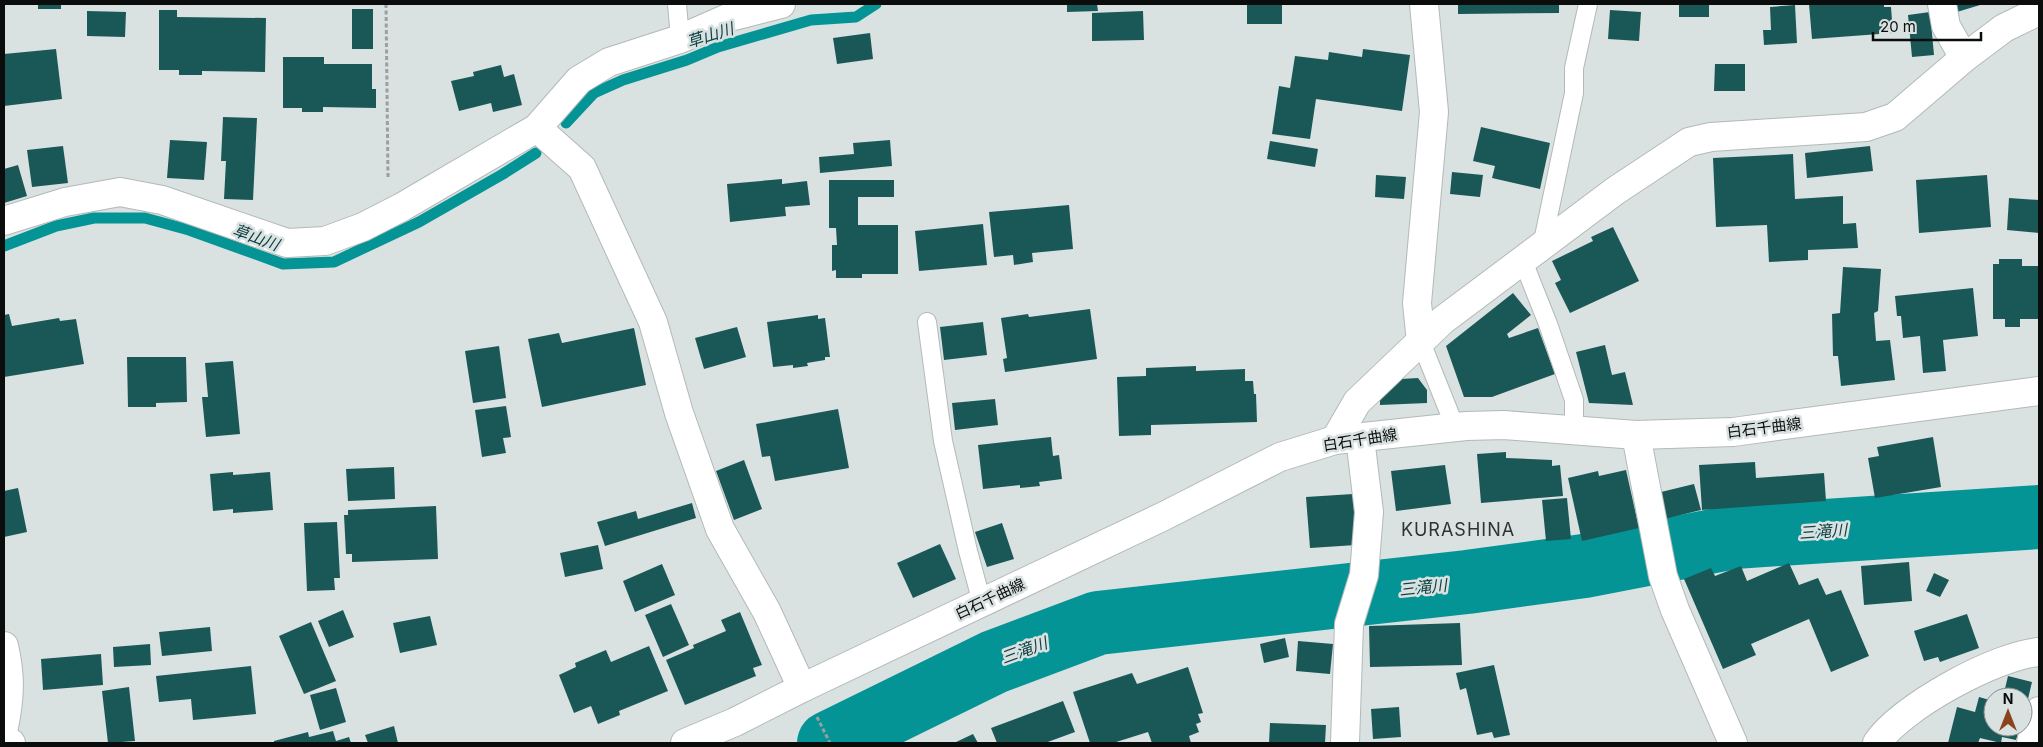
<svg xmlns="http://www.w3.org/2000/svg" width="2043" height="747" font-family="Inter,'Noto Sans JP',sans-serif">
	<rect width="100%" height="100%" fill="#dae1e1"/>
	<g fill="none" stroke-linecap="round" stroke-linejoin="round">
		<path stroke="#059496" stroke-width="11" d="M 566,123 L 594,93 L 623,80 L 687,60 L 718,47 L 811,20 L 856,17 L 876,4
			M 4,246 L 56,226 L 94,218 L 145,218 L 189,230 L 283,264 L 334,262 L 419,222 L 503,174 L 536,153"/>
		<path stroke="#059496" stroke-width="64" d="M 829,743 L 994,662 L 1098,623 L 1467,582 L 1584,566 L 1734,537 L 2039,517"/>
	</g>
	<path fill="#1a5858" d="M 38,4 L 61,4 L 61,9 L 38,9 Z
		M 1067,4 L 1097,4 L 1098,11 L 1067,12 Z
		M 1247,4 L 1282,4 L 1282,24 L 1247,24 Z
		M 1458,4 L 1559,4 L 1559,13 L 1458,14 Z
		M 1679,4 L 1709,4 L 1709,17 L 1679,17 Z
		M 1809,4 L 1884,4 L 1884,7 L 1891,7 L 1893,33 L 1812,39 Z
		M 1955,4 L 1980,4 L 1980,5 L 1957,12 Z
		M 1795,5 L 1797,43 L 1764,45 L 1763,30 L 1771,30 L 1770,7 Z
		M 352,9 L 373,9 L 373,49 L 352,49 Z
		M 159,10 L 177,10 L 177,17 L 266,18 L 265,72 L 202,71 L 202,75 L 179,75 L 179,70 L 159,70 Z
		M 1610,10 L 1641,12 L 1639,41 L 1608,39 Z
		M 87,11 L 126,12 L 125,37 L 87,36 Z
		M 1143,11 L 1144,40 L 1092,41 L 1092,13 Z
		M 1930,12 L 1934,55 L 1912,57 L 1908,15 Z
		M 870,33 L 873,59 L 837,64 L 833,38 Z
		M 56,49 L 62,99 L 4,106 L 4,54 Z
		M 1363,49 L 1410,55 L 1402,111 L 1316,99 L 1310,139 L 1272,134 L 1279,86 L 1290,88 L 1295,56 L 1328,60 L 1329,52 L 1362,57 Z
		M 283,57 L 324,57 L 324,64 L 372,64 L 372,89 L 376,89 L 376,108 L 323,107 L 323,112 L 302,112 L 302,108 L 283,108 Z
		M 1715,64 L 1745,64 L 1745,91 L 1714,91 Z
		M 501,65 L 504,77 L 514,74 L 522,105 L 493,112 L 491,103 L 459,111 L 451,81 L 474,76 L 473,72 Z
		M 223,117 L 257,118 L 253,200 L 224,199 L 226,161 L 221,161 Z
		M 1481,127 L 1550,143 L 1540,189 L 1492,178 L 1495,166 L 1473,161 Z
		M 170,140 L 207,142 L 204,180 L 167,178 Z
		M 890,140 L 892,166 L 820,173 L 819,157 L 854,154 L 853,143 Z
		M 1270,141 L 1318,149 L 1315,167 L 1267,159 Z
		M 63,146 L 68,183 L 32,187 L 27,150 Z
		M 1870,146 L 1873,171 L 1807,178 L 1805,153 Z
		M 1793,154 L 1795,199 L 1843,196 L 1843,224 L 1856,223 L 1858,248 L 1808,250 L 1808,260 L 1769,262 L 1767,225 L 1716,227 L 1713,158 Z
		M 18,165 L 27,196 L 4,203 L 4,169 Z
		M 1452,172 L 1483,175 L 1480,197 L 1450,194 Z
		M 1376,175 L 1406,177 L 1404,199 L 1375,197 Z
		M 1987,175 L 1991,227 L 1919,233 L 1916,180 Z
		M 782,179 L 782,184 L 807,181 L 810,205 L 785,207 L 786,216 L 730,222 L 727,184 Z
		M 829,180 L 894,180 L 894,197 L 858,197 L 858,225 L 898,225 L 898,274 L 862,274 L 862,278 L 836,278 L 836,270 L 832,271 L 832,245 L 837,245 L 836,228 L 829,228 Z
		M 2009,198 L 2039,200 L 2039,233 L 2007,230 Z
		M 1069,205 L 1073,249 L 1032,253 L 1033,262 L 1014,265 L 1013,255 L 994,257 L 989,212 Z
		M 983,224 L 987,265 L 919,271 L 915,231 Z
		M 1613,227 L 1639,281 L 1570,313 L 1555,283 L 1561,280 L 1552,261 L 1593,241 L 1591,237 Z
		M 1999,259 L 2022,259 L 2022,266 L 2039,266 L 2039,319 L 2020,319 L 2020,327 L 2005,327 L 2005,319 L 1993,319 L 1993,264 L 1999,264 Z
		M 1843,267 L 1881,269 L 1878,311 L 1874,313 L 1876,341 L 1890,340 L 1895,380 L 1841,386 L 1838,356 L 1833,356 L 1832,314 L 1840,313 Z
		M 1973,288 L 1978,336 L 1943,340 L 1946,371 L 1923,373 L 1920,336 L 1903,338 L 1901,316 L 1897,316 L 1895,296 Z
		M 1513,293 L 1531,315 L 1507,334 L 1509,338 L 1538,328 L 1555,374 L 1492,397 L 1464,397 L 1446,346 Z
		M 1090,309 L 1097,359 L 1005,372 L 1003,359 L 1007,358 L 1001,318 L 1028,314 L 1029,317 Z
		M 9,314 L 12,326 L 59,318 L 60,321 L 76,319 L 84,364 L 4,377 L 4,315 Z
		M 818,315 L 818,319 L 825,318 L 830,357 L 825,357 L 825,360 L 807,363 L 808,366 L 793,368 L 793,365 L 773,367 L 767,322 Z
		M 983,322 L 987,355 L 944,360 L 940,327 Z
		M 737,327 L 746,357 L 704,369 L 695,338 Z
		M 634,328 L 646,385 L 542,407 L 528,339 L 559,333 L 562,343 Z
		M 1605,345 L 1612,375 L 1625,372 L 1633,405 L 1589,403 L 1576,352 Z
		M 499,346 L 506,398 L 473,403 L 465,351 Z
		M 127,357 L 186,357 L 187,402 L 156,403 L 156,407 L 128,407 Z
		M 233,361 L 240,434 L 206,437 L 202,397 L 208,397 L 205,363 Z
		M 1196,366 L 1196,371 L 1245,369 L 1245,381 L 1253,381 L 1254,394 L 1256,394 L 1257,422 L 1151,425 L 1151,435 L 1119,436 L 1117,377 L 1146,376 L 1146,368 Z
		M 1418,378 L 1427,390 L 1427,403 L 1380,405 L 1380,398 L 1401,379 Z
		M 995,399 L 998,425 L 955,430 L 952,403 Z
		M 506,406 L 511,437 L 503,438 L 506,453 L 482,457 L 475,410 Z
		M 838,409 L 849,468 L 775,481 L 770,456 L 762,457 L 756,424 Z
		M 1051,437 L 1053,456 L 1059,455 L 1062,479 L 1039,482 L 1040,486 L 1020,488 L 1020,485 L 983,489 L 978,445 Z
		M 1933,437 L 1941,487 L 1875,498 L 1868,458 L 1879,456 L 1877,447 Z
		M 1506,452 L 1506,458 L 1552,460 L 1552,466 L 1560,465 L 1563,496 L 1481,503 L 1477,454 Z
		M 744,460 L 762,509 L 734,520 L 716,471 Z
		M 1755,462 L 1756,478 L 1824,473 L 1826,501 L 1702,510 L 1699,465 Z
		M 1445,465 L 1451,504 L 1396,511 L 1391,471 Z
		M 394,467 L 395,499 L 348,501 L 346,469 Z
		M 1626,470 L 1639,528 L 1582,541 L 1568,478 L 1598,471 L 1599,476 Z
		M 233,472 L 233,475 L 270,472 L 273,510 L 233,513 L 233,509 L 213,511 L 210,474 Z
		M 1694,484 L 1701,510 L 1664,519 L 1657,493 Z
		M 18,488 L 27,532 L 4,537 L 4,491 Z
		M 1353,494 L 1356,545 L 1310,548 L 1306,497 Z
		M 1567,498 L 1571,539 L 1546,541 L 1542,500 Z
		M 692,503 L 696,518 L 605,546 L 597,522 L 636,511 L 638,519 Z
		M 436,506 L 438,559 L 352,562 L 352,554 L 346,554 L 344,515 L 348,515 L 348,510 Z
		M 337,522 L 340,578 L 334,578 L 335,590 L 307,591 L 304,523 Z
		M 1002,523 L 1014,559 L 987,567 L 975,532 Z
		M 940,544 L 956,579 L 913,598 L 897,563 Z
		M 598,545 L 603,569 L 565,577 L 560,553 Z
		M 1909,562 L 1912,601 L 1864,605 L 1861,566 Z
		M 1789,563 L 1799,585 L 1818,578 L 1826,595 L 1841,590 L 1869,656 L 1831,672 L 1809,619 L 1751,644 L 1756,655 L 1723,669 L 1684,579 L 1711,568 L 1715,576 L 1741,566 L 1747,581 Z
		M 662,564 L 675,595 L 635,612 L 623,581 Z
		M 1934,573 L 1949,580 L 1940,597 L 1926,591 Z
		M 671,604 L 689,645 L 663,657 L 645,615 Z
		M 343,610 L 354,637 L 329,647 L 318,621 Z
		M 740,612 L 762,665 L 753,668 L 756,676 L 685,705 L 666,660 L 694,648 L 693,645 L 726,631 L 721,620 Z
		M 1967,614 L 1979,648 L 1940,662 L 1938,657 L 1924,661 L 1914,631 Z
		M 430,616 L 437,645 L 400,653 L 393,623 Z
		M 311,622 L 336,681 L 304,694 L 279,636 Z
		M 1460,623 L 1462,665 L 1370,667 L 1369,626 Z
		M 210,627 L 212,651 L 162,656 L 159,632 Z
		M 1285,638 L 1289,657 L 1264,663 L 1260,644 Z
		M 1298,641 L 1333,644 L 1330,674 L 1296,671 Z
		M 150,644 L 151,665 L 114,667 L 113,647 Z
		M 649,646 L 668,691 L 619,711 L 620,715 L 598,724 L 591,706 L 574,713 L 559,675 L 576,667 L 575,663 L 606,650 L 611,662 Z
		M 101,654 L 103,685 L 43,690 L 41,659 Z
		M 1494,665 L 1510,735 L 1494,738 L 1492,732 L 1477,735 L 1466,688 L 1460,690 L 1456,673 Z
		M 251,666 L 256,714 L 193,720 L 191,699 L 159,702 L 156,676 Z
		M 1188,667 L 1203,713 L 1198,714 L 1201,722 L 1196,724 L 1199,732 L 1189,736 L 1191,743 L 1152,743 L 1148,732 L 1113,743 L 1090,743 L 1073,692 L 1132,673 L 1137,684 Z
		M 2008,676 L 2032,682 L 2027,703 L 2023,702 L 2023,697 L 2003,697 Z
		M 129,687 L 135,741 L 108,743 L 102,691 Z
		M 336,688 L 346,722 L 320,730 L 310,695 Z
		M 1979,697 L 1993,701 L 1993,727 L 2020,727 L 2016,740 L 2002,737 L 2001,743 L 1980,738 L 1978,743 L 1948,743 L 1957,707 L 1975,712 Z
		M 1063,701 L 1075,732 L 1045,743 L 997,743 L 991,728 Z
		M 1399,707 L 1401,737 L 1373,739 L 1371,709 Z
		M 1270,723 L 1326,725 L 1325,743 L 1269,743 Z
		M 394,726 L 398,743 L 368,743 L 365,735 Z
		M 333,731 L 336,741 L 349,737 L 351,743 L 274,743 L 274,741 L 308,732 L 309,737 Z
		M 973,734 L 978,743 L 954,743 Z"/>
	<g fill="none" stroke-linecap="round" stroke-linejoin="round">
		<g stroke="#b3b9b9" stroke-width="20">
			<path id="lane" d="M 677,4 L 680,39
				M 1542,246 L 1574,93 L 1574,68 L 1588,4
				M 1523,261 L 1548,324 L 1574,400 L 1574,430
				M 927,322 L 943,441 L 968,551 L 982,603
				M 1421,342 L 1455,427"/>
		</g>
		<g stroke="#b3b9b9" stroke-width="30">
			<path id="street" d="M 1942,4 L 1946,26 L 1964,58
				M 537,128 L 582,168 L 653,322 L 679,413 L 720,529 L 767,612 L 802,688
				M 4,221 L 65,202 L 120,192 L 162,200 L 287,243 L 325,241 L 363,227 L 402,207 L 537,128 L 579,80 L 609,62 L 680,39 L 730,17 L 781,4
				M 1421,342 L 1417,303 L 1434,112 L 1424,4
				M 1636,435 L 1663,576 L 1675,610 L 1733,743
				M 1335,440 L 1357,402 L 1443,320 L 1615,191 L 1689,142 L 1711,137 L 1866,127 L 1895,117 L 1964,58 L 2004,28 L 2039,11
				M 4,646 C 11,676 10,697 4,727
				M 1345,743 L 1349,624 L 1364,575 L 1369,512 L 1360,438
				M 1877,743 C 1901,707 1997,655 2039,652
				M 2031,743 L 2039,711"/>
		</g>
		<g stroke="#b3b9b9" stroke-width="30">
			<path id="secondary" d="M 4,740 L 11,743
				M 685,743 L 735,722 L 802,688 L 1164,516 L 1280,457 L 1335,440 L 1466,426 L 1504,425 L 1636,435 L 1733,432 L 2039,391"/>
		</g>
		<path stroke="#9aa0a0" stroke-width="3" stroke-dasharray="4 2.5" stroke-linecap="butt" d="M 386,4 L 388,178
			M 817,717 L 830,743"/>
		<use href="#lane" stroke="#fff" stroke-width="18"/>
		<use href="#street" stroke="#fff" stroke-width="28"/>
		<use href="#secondary" stroke="#fff" stroke-width="28"/>
	</g>
	<g text-anchor="middle" stroke-width="5" stroke-linejoin="round" paint-order="stroke">
		<g font-size="15" fill="#0b0d0d" stroke="#dae1e1">
			<text transform="translate(1764 428) rotate(-7)" y="5">白石千曲線</text>
			<text transform="translate(1360 440) rotate(-9)" y="5">白石千曲線</text>
			<text transform="translate(990 599) rotate(-25)" y="5">白石千曲線</text>
		</g>
		<g font-size="16" font-style="italic" fill="#0d4243" stroke="#dae1e1">
			<text transform="translate(710 35) rotate(-18)" y="6">草山川</text>
			<text transform="translate(256 237) rotate(20)" y="6">草山川</text>
			<text transform="translate(1823 531) rotate(-4)" y="6">三滝川</text>
			<text transform="translate(1423 587) rotate(-6)" y="6">三滝川</text>
			<text transform="translate(1024 650) rotate(-20)" y="6">三滝川</text>
		</g>
		<g font-size="18" letter-spacing="1" fill="#2d3232" stroke="#dae1e1">
			<text x="1458" y="536">KURASHINA</text>
		</g>
	</g>
	<rect width="2043" height="747" fill="none" stroke="#0b0d0d" stroke-width="10"/>
	<g transform="translate(2008 712)"><circle r="24" fill="#dae1e1" stroke="#878c8c"/>
	<path d="M0-4L9 19L0 12L-9 19Z" fill="#89431d"/>
	<text y="-8" font-size="14" font-weight="bold" text-anchor="middle" fill="#0b0d0d">N</text>
	</g>
	<path d="M1873 32v8h108v-8" fill="none" stroke="#0b0d0d" stroke-width="2.5"/>
	<text x="1880" y="32" font-size="15" fill="#0b0d0d" stroke="#dae1e1" stroke-width="4" paint-order="stroke">20 m</text>
</svg>
